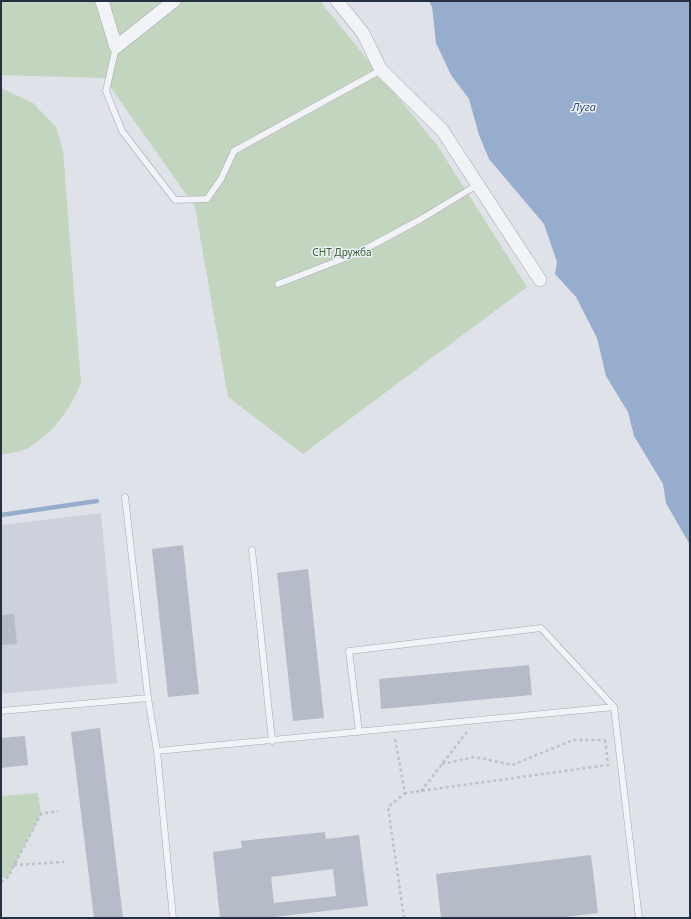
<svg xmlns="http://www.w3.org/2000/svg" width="691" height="919" font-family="'Noto Sans',sans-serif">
	<rect width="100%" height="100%" fill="#dfe2e9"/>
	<path fill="#ccd1dc" d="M 101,513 L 117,683 L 1,694 L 1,525 Z"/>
	<path fill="#c3d4bf" d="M 1,1 L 320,1 L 437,145 L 527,287 L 303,454 L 228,397 L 195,207 L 104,78 L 1,75 Z
		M 1,88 L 33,103 L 56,127 L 63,151 L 81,383 C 70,410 53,433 28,448 C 21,452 9,453 1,455 Z
		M 38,793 L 41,814 L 8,877 L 1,878 L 1,796 Z"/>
	<path fill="#96adcd" d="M 429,1 L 690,1 L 690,545 L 666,503 L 663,484 L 634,436 L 628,412 L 606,376 L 597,338 L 576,297 L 555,274 L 557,262 L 544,224 L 489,159 L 479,135 L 469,99 L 451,75 L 436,43 L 432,7 Z"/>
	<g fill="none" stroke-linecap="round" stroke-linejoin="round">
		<path stroke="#96adcd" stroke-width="4.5" d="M 1,515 L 97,501"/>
	</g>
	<path fill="#b5bbc7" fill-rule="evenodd" d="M 183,545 L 199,694 L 168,697 L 152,549 Z
		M 308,569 L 324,718 L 293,721 L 277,573 Z
		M 14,614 L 17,644 L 1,645 L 1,615 Z
		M 529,665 L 532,695 L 381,709 L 379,679 Z
		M 100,728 L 123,918 L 94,918 L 71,732 Z
		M 25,736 L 28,765 L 1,768 L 1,738 Z
		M 325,832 L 326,839 L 359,835 L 368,906 L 266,918 L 220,918 L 213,852 L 242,848 L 241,841 ZM 333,869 L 336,896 L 274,903 L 271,877 Z
		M 591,855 L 598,913 L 559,918 L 441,918 L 436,874 Z"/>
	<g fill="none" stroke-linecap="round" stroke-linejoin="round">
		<g stroke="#a4a8b4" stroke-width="7">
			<path id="lane" d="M 116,47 L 106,91 L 122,131 L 175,200 L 207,199 L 221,179 L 234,151 L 381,70
				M 278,284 L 358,253 L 421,219 L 477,185
				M 125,497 L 148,698
				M 252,550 L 272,741
				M 1,711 L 148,698 L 157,751 L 173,918
				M 359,732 L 349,651 L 541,628 L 614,707
				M 157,751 L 614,707 L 639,918"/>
		</g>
		<g stroke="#a4a8b4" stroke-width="14">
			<path id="street" d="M 102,1 L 116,47 L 174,1
				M 337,1 L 363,33 L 381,70 L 442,130 L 540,280"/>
		</g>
		<path stroke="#bdc0c8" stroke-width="2.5" stroke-dasharray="3 3" stroke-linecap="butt" d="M 395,739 L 405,793 L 608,765 L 605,738
			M 442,764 L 475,757 L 512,765 L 573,740 L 605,740
			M 421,791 L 467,732
			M 14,865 L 64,862
			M 1,882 L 8,877 L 41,814 L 58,811
			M 404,918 L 388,807 L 405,793"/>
		<use href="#lane" stroke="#f2f3f7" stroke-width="6"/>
		<use href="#street" stroke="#f2f3f7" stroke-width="13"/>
	</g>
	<g text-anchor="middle" stroke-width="3" stroke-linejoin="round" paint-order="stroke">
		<g font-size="10" fill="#385f32" stroke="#eef1f7">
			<text x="342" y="256">СНТ Дружба</text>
		</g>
		<g font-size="11" font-style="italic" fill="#2d4a79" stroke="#eef1f7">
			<text x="584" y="111">Луга</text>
		</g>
	</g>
	<rect width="691" height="919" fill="none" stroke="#262e42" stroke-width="4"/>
</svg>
